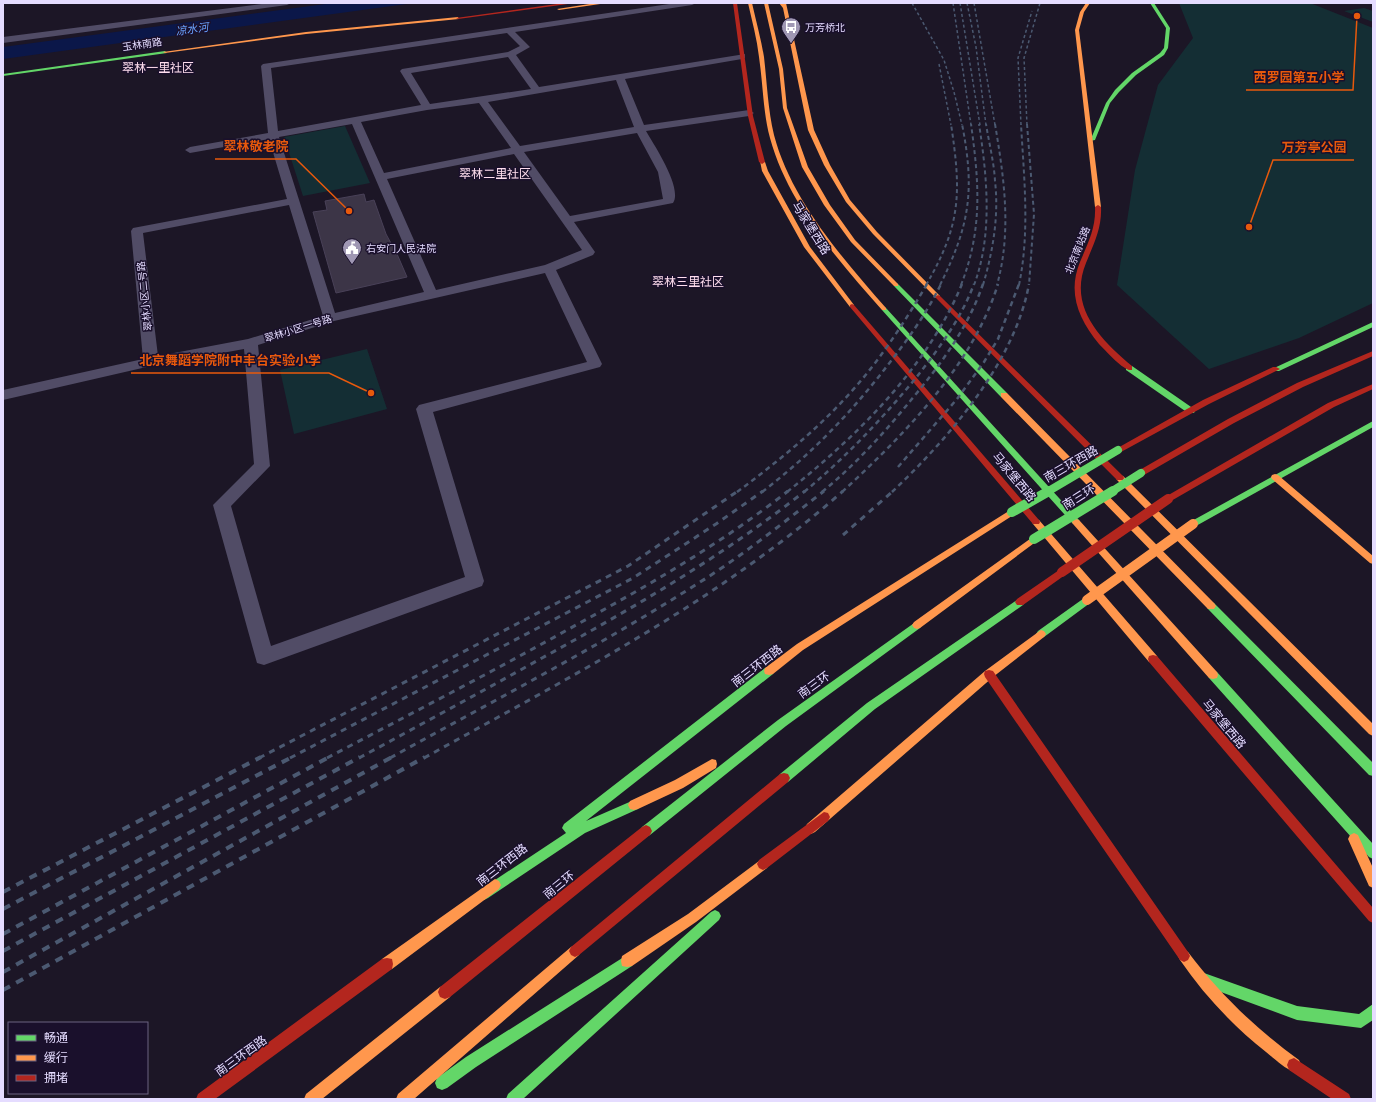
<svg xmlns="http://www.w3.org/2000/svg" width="1376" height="1102" font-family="Cabin,'Noto Sans SC',sans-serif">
	<rect width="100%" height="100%" fill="#1c1626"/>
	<path fill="#142e34" d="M 1179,3 L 1310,3 L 1373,28 L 1373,303 L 1299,338 L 1209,369 L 1117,285 L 1135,170 L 1158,85 L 1193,38 Z
		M 1364,8 L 1373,11 L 1373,22 L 1344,11 Z
		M 345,126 L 370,183 L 303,196 L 284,137 Z
		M 367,349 L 387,409 L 294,434 L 280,370 Z"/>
	<path fill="#0b1749" d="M 333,3 L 414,3 L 3,59 L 3,47 Z"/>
	<path fill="#3c3547" stroke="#494158" d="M 364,194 L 366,202 L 374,200 L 386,234 L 393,247 L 394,247 L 407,277 L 336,293 L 313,212 L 327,210 L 325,201 Z"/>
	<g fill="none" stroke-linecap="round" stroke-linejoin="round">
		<path fill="#514c66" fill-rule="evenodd" d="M 269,3 L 291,3 L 287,5 L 3,43 L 3,37 Z
			M 676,3 L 696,3 L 692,5 L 515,32 L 530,47 L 516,55 L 539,87 L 745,54 L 745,58 L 742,59 L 625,79 L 644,125 L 749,110 L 754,113 L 749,116 L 646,131 C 654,145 683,188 673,203 L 574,222 L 595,252 L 593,255 L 556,270 L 602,364 L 600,367 L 433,412 L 484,581 L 482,586 L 264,665 L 257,663 L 213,505 L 254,464 L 244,349 L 151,366 L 3,400 L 3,390 L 143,359 L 131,231 L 133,228 L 287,199 L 269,139 L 190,153 L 185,150 L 190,147 L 268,133 L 261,66 L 263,64 ZM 507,33 L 520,46 L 508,52 L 402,69 L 400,71 L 421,105 L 278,131 L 271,68 ZM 508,57 L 531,89 L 430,104 L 411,73 ZM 616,80 L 634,127 L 520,146 L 488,102 ZM 479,103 L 511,148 L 384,173 L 361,122 L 427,110 ZM 352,124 L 424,292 L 335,313 L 279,137 ZM 637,133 L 658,172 L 663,199 L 570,216 L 524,152 ZM 514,154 L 582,250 L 545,265 L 436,290 L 387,179 ZM 289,205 L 323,316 L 248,339 L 158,356 L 143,233 ZM 545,273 L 587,362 L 419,405 L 416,409 L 465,577 L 271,646 L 231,506 L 270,466 L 258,345 L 334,321 Z"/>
		<path fill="#63d668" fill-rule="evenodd" d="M 1150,3 L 1154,3 L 1170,28 L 1168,48 L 1164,55 L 1136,75 L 1119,92 L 1110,103 L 1095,140 L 1090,141 L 1106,103 L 1115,90 L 1132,73 L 1160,53 L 1164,48 L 1166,28 Z
			M 165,51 L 167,53 L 3,76 L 3,74 Z
			M 896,283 L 898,284 L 1007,393 L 1007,397 L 1001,397 L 894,286 L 894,284 Z
			M 884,307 L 886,308 L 1079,520 L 1080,522 L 1079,524 L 1073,524 L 882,310 L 882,308 Z
			M 1373,322 L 1373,327 L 1279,371 L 1276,371 L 1272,369 Z
			M 1126,366 L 1132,366 L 1194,409 L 1195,411 L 1194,413 L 1188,413 L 1126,370 Z
			M 1373,421 L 1373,427 L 1196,526 L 1190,526 L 1189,524 L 1190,522 Z
			M 1087,596 L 1090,597 L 1092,600 L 1090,603 L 1044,637 L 1041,638 L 1038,637 L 1036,634 L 1038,631 Z
			M 1020,598 L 1023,599 L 1025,602 L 1023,605 L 875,709 L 788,782 L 784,783 L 780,782 L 778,778 L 780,774 L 867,703 Z
			M 1211,602 L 1214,603 L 1373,763 L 1373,776 L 1369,775 L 1208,609 L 1206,606 L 1208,603 Z
			M 917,621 L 920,622 L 922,625 L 920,628 L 786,726 L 650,835 L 646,837 L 642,835 L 640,831 L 642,827 L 778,720 Z
			M 769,667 L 773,668 L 774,671 L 773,674 L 586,821 L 634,800 L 638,801 L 640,805 L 638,809 L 585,833 L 488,898 L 484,900 L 480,898 L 478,894 L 480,890 L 566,833 L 562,828 L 564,824 L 765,668 Z
			M 1213,671 L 1217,672 L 1373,844 L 1373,859 L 1369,857 L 1209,678 L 1208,675 L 1209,672 Z
			M 715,910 L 719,912 L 721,916 L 719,920 L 523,1099 L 506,1099 L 508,1094 L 711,912 Z
			M 627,955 L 632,956 L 633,961 L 632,966 L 476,1067 L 447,1088 L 442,1090 L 437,1088 L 435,1083 L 437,1078 L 466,1057 Z
			M 1204,973 L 1297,1006 L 1359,1014 L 1373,1004 L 1373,1020 L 1361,1028 L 1297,1020 L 1199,984 L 1198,979 L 1199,974 Z"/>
		<path fill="#ff974d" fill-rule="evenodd" d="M 596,3 L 607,3 L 559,10 L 557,9 Z
			M 748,3 L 752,3 C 756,21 761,39 764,57 C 767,83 768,110 774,135 C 791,200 843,259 886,308 L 886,310 L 882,310 C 838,260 788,204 770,138 C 763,112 763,84 759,57 C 757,39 752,21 748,3 Z
			M 764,3 L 768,3 L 783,69 L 787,108 L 808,167 L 830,205 L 855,240 L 898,284 L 898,286 L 894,286 L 851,242 L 824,205 L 802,167 L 783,108 L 779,69 Z
			M 779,3 L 786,3 L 814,130 L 830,165 L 850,200 L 877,232 L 940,296 L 940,298 L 936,298 L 873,234 L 846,202 L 824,165 L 808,130 L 783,8 Z
			M 1086,3 L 1090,3 L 1084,12 L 1079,30 L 1101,207 L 1098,209 L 1095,207 L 1075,30 L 1080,12 Z
			M 458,17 L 459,19 L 306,34 L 165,53 L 163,52 L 306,32 Z
			M 760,161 L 765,162 L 768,171 L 810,247 L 854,305 L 854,307 L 850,307 L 804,247 L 762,171 Z
			M 1001,393 L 1007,393 L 1214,603 L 1216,606 L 1214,609 L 1208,609 L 1001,397 Z
			M 1275,474 L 1278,475 L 1373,556 L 1373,564 L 1370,563 L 1272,479 L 1271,477 L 1272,475 Z
			M 1120,475 L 1123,476 L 1373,724 L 1373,736 L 1369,734 L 1117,480 L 1116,478 Z
			M 1012,509 L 1016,512 L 1015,514 L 803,650 L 773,674 L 769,675 L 765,674 L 764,671 L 765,668 L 797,644 Z
			M 1036,519 L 1039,520 L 1157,656 L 1158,659 L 1157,662 L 1153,663 L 1149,662 L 1033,524 L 1032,522 L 1033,520 Z
			M 1076,519 L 1079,520 L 1217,672 L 1218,675 L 1217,678 L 1213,679 L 1209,678 L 1073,524 L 1072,522 L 1073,520 Z
			M 1034,536 L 1037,537 L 1038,539 L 1037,541 L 920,628 L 917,629 L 914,628 L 912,625 L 914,622 Z
			M 1041,630 L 1044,631 L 1046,634 L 1044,637 L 993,677 L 815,832 L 811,834 L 807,832 L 805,828 L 807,824 L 985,671 Z
			M 712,759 L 716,760 L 717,764 L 716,768 L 683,788 L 638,809 L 634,810 L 630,809 L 628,805 L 630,801 L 675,780 Z
			M 1354,833 L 1358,835 L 1373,868 L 1373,888 L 1369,886 L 1348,839 L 1350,835 Z
			M 763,858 L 767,860 L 769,864 L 767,868 L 696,922 L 632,966 L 627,967 L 622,966 L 621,961 L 622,956 L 688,914 Z
			M 495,879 L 499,881 L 501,885 L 499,889 L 392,969 L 387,970 L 382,969 L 381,964 L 382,959 Z
			M 575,945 L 579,947 L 581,951 L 579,955 L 414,1099 L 396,1099 L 398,1094 L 571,947 Z
			M 1184,950 L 1188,952 C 1220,994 1256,1029 1299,1060 L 1301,1065 L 1299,1070 L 1294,1072 C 1284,1068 1275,1059 1266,1052 C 1233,1026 1204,995 1180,960 L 1178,956 L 1180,952 Z
			M 445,985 L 450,987 L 452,992 L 450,997 L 322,1099 L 304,1099 L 306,1094 L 440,987 Z"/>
		<path fill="#b3261e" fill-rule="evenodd" d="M 564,3 L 575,3 L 458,19 L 456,18 Z
			M 733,3 L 737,3 L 753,116 L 765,162 L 762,164 L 759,162 L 748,116 Z
			M 1098,205 L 1101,207 C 1102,228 1094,243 1086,263 C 1068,307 1100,339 1132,366 L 1132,370 L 1129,370 C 1120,367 1106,351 1099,344 C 1079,320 1067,293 1080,262 C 1088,243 1096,228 1095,207 Z
			M 938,295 L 940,296 L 1123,476 L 1124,478 L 1123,480 L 1117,480 L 936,298 L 935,297 Z
			M 852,304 L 854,305 L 1039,520 L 1040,522 L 1039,524 L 1033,524 L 850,307 L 850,305 Z
			M 1373,351 L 1373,356 L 1303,387 L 1234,423 L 1144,475 L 1141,476 L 1137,473 L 1138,471 L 1228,419 L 1297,383 Z
			M 1273,367 L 1276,367 L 1280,369 L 1209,404 L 1121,452 L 1115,452 L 1114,450 L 1203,400 Z
			M 1373,384 L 1373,389 L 1334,407 L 1171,501 L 1165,501 L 1164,499 L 1165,497 L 1328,403 Z
			M 1062,568 L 1065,569 L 1067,572 L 1065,575 L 1023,605 L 1017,605 L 1015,602 L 1017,599 Z
			M 1153,655 L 1157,656 L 1373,908 L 1373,923 L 1369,921 L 1149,662 L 1148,659 L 1149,656 Z
			M 989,670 L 993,671 L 1188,952 L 1190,956 L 1188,960 L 1184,962 L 1180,960 L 985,677 L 984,674 L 985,671 Z
			M 784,773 L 788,774 L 790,778 L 788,782 L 579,955 L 575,957 L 571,955 L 569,951 L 571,947 L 780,774 Z
			M 824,812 L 828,813 L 830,817 L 828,821 L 767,868 L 763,870 L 759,868 L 757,864 L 759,860 Z
			M 646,825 L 650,827 L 652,831 L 650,835 L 450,997 L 445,999 L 440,997 L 438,992 L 440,987 L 642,827 Z
			M 387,958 L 392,959 L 393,964 L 392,969 L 215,1099 L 196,1099 L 198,1094 L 382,959 Z
			M 1294,1058 L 1349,1094 L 1351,1099 L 1332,1099 L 1289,1070 L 1287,1065 L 1289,1060 Z"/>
		<path stroke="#4b5971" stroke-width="1.5" stroke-dasharray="3 2.5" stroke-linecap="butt" d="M 912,3 L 944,60 L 954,92 L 962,125
			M 953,3 L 971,125
			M 960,3 L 980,125
			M 967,3 L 976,47 L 986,125
			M 974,3 L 995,125
			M 939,64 L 951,125
			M 1021,125 L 1018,58 L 1032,11
			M 1027,125 L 1024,58 L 1040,3"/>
		<path stroke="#4b5971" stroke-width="2" stroke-dasharray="4 3" stroke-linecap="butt" d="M 995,124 C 1004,178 1012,231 997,285
			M 1027,124 L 1034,214 L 1029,285
			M 926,285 C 962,224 961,191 951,124
			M 940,285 C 970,225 975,190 962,124
			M 961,285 C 983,229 979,182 971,124
			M 974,285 C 993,235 987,176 979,124
			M 983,285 C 993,251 999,216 995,181 C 994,162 989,143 986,124
			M 1019,285 C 1030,232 1024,178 1021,124"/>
		<path stroke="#4b5971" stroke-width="2.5" stroke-dasharray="5 4" stroke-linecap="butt" d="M 898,467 L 957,399 L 984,362 L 998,339 L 1019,284
			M 737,492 C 780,460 823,425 858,384 C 884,354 907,318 927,284
			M 762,492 C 809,456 848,416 884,370 C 905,343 926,315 941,284
			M 787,492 C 857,436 927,368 962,284
			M 804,492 C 845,458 881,420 915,379 C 938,350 961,319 974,284
			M 822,492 C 855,465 885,432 911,400 C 941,364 968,328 983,284
			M 842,492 C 903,436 973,365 998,284
			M 892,492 C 948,439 1015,362 1029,284"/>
		<path stroke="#4b5971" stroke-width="3" stroke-dasharray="6 5.5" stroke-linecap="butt" d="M 843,535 L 893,491
			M 259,758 L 628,566 L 738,491
			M 290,758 L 633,578 L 716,524 L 763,491
			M 327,758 C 410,714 494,671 576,625 C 649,585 722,543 788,491
			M 359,758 C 420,725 481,692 542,658 C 633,608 723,556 805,491
			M 390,758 C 493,701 598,647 697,584 C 742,556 783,523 824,491
			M 424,758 C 568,678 719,601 843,491"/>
		<path stroke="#4b5971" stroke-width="4" stroke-dasharray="8 7" stroke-linecap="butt" d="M 3,892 L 261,757
			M 3,909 L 292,757
			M 3,934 L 329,757
			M 3,951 L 360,757
			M 3,972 L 392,757
			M 3,990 L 425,757"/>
		<path stroke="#63d668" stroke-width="8" d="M 1047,492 L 1118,450
			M 1111,492 L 1141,473"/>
		<path stroke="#63d668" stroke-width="10" d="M 1012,512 L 1049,491
			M 1034,539 L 1113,491"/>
		<path stroke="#ff974d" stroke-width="10" d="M 1087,600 L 1193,524"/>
		<path stroke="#b3261e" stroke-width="10" d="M 1062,572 L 1168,499"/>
	</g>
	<defs>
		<g id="bus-pin" transform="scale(1)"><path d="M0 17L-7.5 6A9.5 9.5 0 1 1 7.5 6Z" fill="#9f97b3" stroke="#1a102c"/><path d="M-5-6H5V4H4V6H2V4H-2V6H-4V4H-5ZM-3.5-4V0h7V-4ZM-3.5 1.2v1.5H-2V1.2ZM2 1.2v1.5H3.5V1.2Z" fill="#fff"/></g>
		<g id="civic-pin" transform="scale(1)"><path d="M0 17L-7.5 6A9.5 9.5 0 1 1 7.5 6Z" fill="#9f97b3" stroke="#1a102c"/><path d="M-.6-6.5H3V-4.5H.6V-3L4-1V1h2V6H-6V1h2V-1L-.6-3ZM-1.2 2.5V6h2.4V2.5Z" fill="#fff"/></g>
	</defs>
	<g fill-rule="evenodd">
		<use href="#bus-pin" x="791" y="27"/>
		<use href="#civic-pin" x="352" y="248"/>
	</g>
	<g text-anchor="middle" stroke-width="3" stroke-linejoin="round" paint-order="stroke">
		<g font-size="10" fill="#e5dcff" stroke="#1a102c" text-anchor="start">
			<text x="805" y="31">万芳桥北</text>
			<text x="366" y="252">右安门人民法院</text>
		</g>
		<g font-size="10" fill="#e5dcff" stroke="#1a102c">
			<text transform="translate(142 44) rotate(-8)" y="4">玉林南路</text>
			<text transform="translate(1077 250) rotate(-68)" y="4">北京南站路</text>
			<text transform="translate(144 296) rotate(-96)" y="4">翠林小区二号路</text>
			<text transform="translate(298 328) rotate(-17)" y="4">翠林小区一号路</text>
		</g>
		<g font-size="11" font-style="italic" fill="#6aa3ff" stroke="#1a102c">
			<text transform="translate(192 29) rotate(-8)" y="4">凉水河</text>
		</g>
		<g font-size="12" fill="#ffdeee" stroke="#1a102c">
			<text x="158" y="72">翠林一里社区</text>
			<text x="495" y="178">翠林二里社区</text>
			<text x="688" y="286">翠林三里社区</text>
		</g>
		<g font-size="12" fill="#e5dcff" stroke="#1a102c">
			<text transform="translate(811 228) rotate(58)" y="4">马家堡西路</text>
			<text transform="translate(1071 464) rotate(-30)" y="4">南三环西路</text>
			<text transform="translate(1014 477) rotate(50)" y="4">马家堡西路</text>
			<text transform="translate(1079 497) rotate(-32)" y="4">南三环</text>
			<text transform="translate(757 666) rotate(-38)" y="4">南三环西路</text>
			<text transform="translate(814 685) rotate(-36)" y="4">南三环</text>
			<text transform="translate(1224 724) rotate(50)" y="4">马家堡西路</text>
			<text transform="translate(502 865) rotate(-38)" y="4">南三环西路</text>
			<text transform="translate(559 885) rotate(-39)" y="4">南三环</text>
			<text transform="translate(241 1056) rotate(-36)" y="4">南三环西路</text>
		</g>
	</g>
	<path fill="none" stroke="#e8590c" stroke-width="1.5" d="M1357 16L1353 90H1246M349 211L296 159H215M1249 227L1273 160H1354M371 393L329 373H131"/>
	<g fill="#e8590c" stroke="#1a102c" stroke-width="1.5">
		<circle cx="1357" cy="16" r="4"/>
		<circle cx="349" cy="211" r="4"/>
		<circle cx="1249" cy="227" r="4"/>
		<circle cx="371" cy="393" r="4"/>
	</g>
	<g font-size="13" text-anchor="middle" font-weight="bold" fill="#e8590c" stroke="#1a102c" stroke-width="3" stroke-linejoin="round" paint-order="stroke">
		<text x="1299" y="82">西罗园第五小学</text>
		<text x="256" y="151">翠林敬老院</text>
		<text x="1314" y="152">万芳亭公园</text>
		<text x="230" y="365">北京舞蹈学院附中丰台实验小学</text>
	</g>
	<rect width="1376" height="1102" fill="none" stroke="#e5dcff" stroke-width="8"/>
	<rect x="8" y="1022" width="140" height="72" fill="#1a102c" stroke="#6b6280"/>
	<rect x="16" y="1035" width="20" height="6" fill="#63d668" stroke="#6b6280"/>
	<text x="44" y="1042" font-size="12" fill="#e5dcff">畅通</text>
	<rect x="16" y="1055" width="20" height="6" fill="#ff974d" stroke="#6b6280"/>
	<text x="44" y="1062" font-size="12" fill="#e5dcff">缓行</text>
	<rect x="16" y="1075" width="20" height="6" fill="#b3261e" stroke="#6b6280"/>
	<text x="44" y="1082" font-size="12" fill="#e5dcff">拥堵</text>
</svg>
